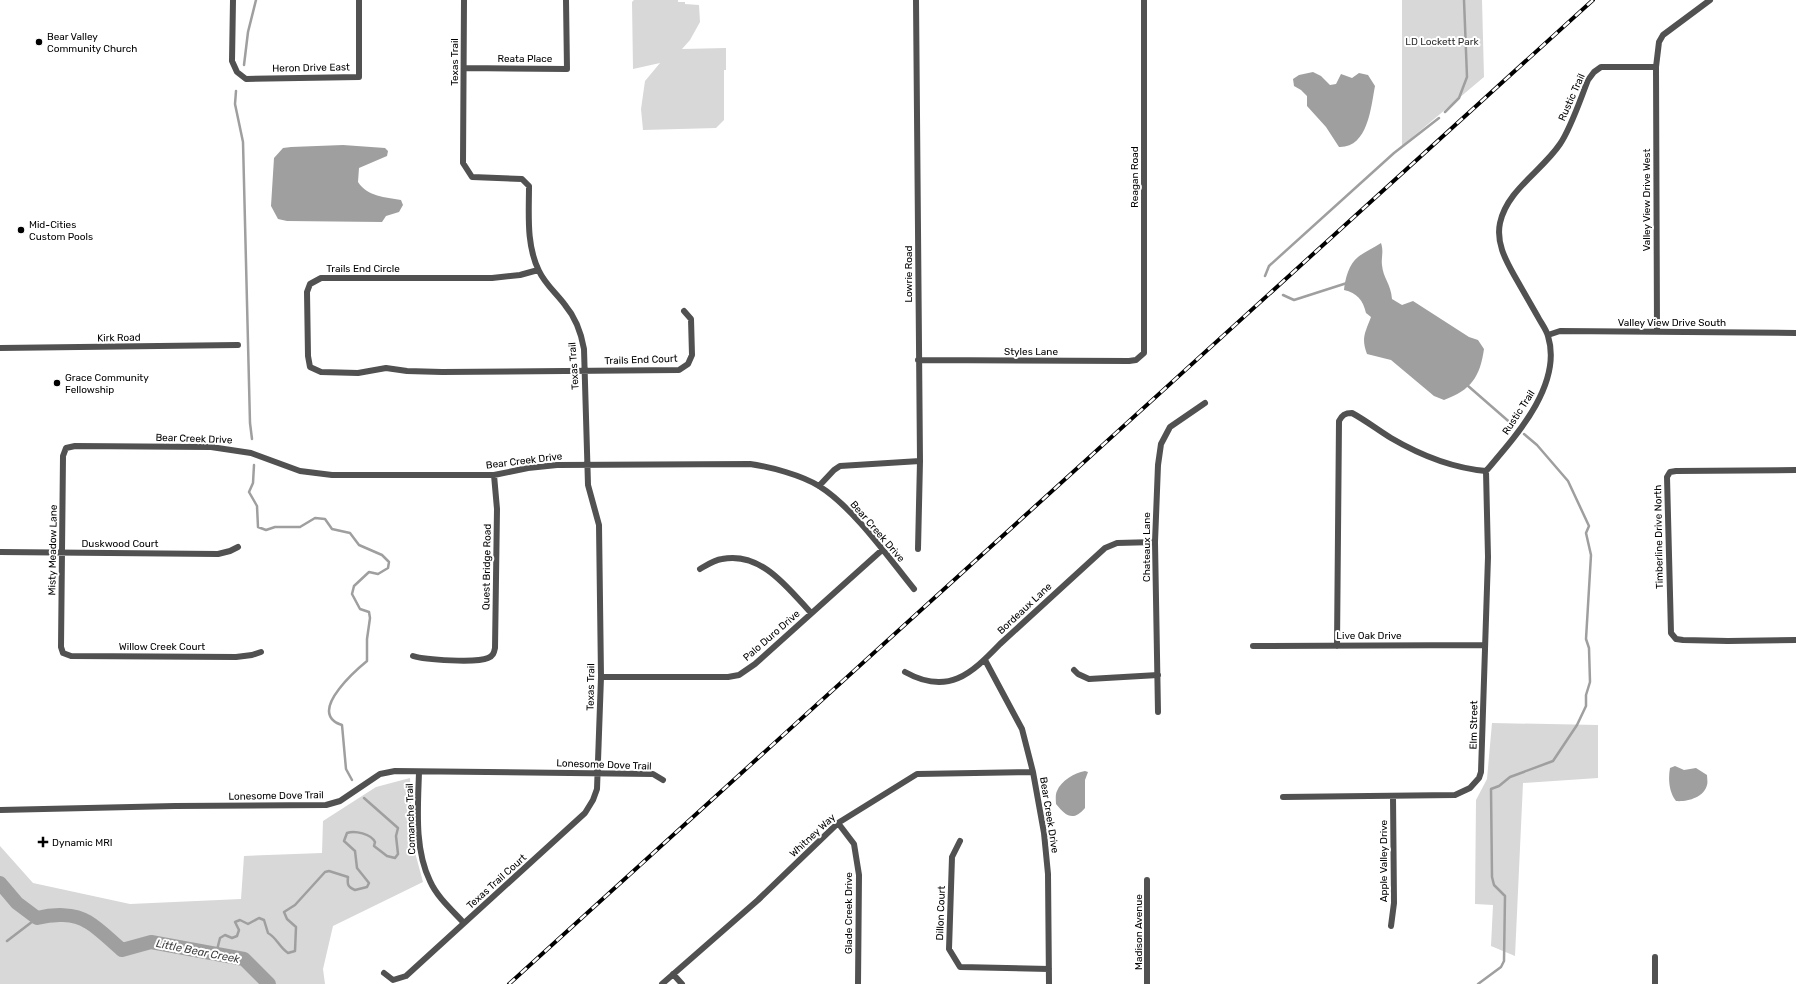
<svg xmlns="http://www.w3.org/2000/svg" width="1796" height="984" font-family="Rubik,sans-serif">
	<rect width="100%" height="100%" fill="#fff"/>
	<path fill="#d8d8d8" d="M 634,0 L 678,0 L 678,2 L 685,2 L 685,4 L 699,5 L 700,22 L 690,40 L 682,49 L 726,48 L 726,70 L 724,70 L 724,120 L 716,128 L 643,130 L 641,109 L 645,81 L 660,63 L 633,69 L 632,2 Z
		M 1402,0 L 1482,0 L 1484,77 L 1402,146 Z
		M 1492,723 L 1598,725 L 1598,778 L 1523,783 L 1515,956 L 1491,946 L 1493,905 L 1475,904 L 1476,800 L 1487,779 Z
		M 410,778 L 413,845 L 423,882 L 333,926 L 323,969 L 325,984 L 0,984 L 0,846 L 33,883 L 130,904 L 241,899 L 244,856 L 322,853 L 323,821 L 376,787 Z"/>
	<path fill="#9f9f9f" d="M 1313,72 L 1321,76 L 1330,85 L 1336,84 L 1341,74 L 1352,78 L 1359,73 L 1368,75 L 1375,86 C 1371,107 1368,148 1339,147 L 1326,127 L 1307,106 L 1307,96 L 1301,90 L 1294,86 L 1293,79 L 1299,75 Z
		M 343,145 L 385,148 L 388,151 L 387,156 L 359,168 L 358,182 C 368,197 385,197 401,200 L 403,205 L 399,212 L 386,216 L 382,222 L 287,221 L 278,219 L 271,206 L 274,158 L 283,148 L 291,147 Z
		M 1381,243 C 1384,252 1381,257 1382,265 C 1383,278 1391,284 1392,299 L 1402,305 L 1413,301 L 1469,337 L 1478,340 L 1484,349 C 1480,377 1471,390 1444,400 L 1434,396 L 1391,360 L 1367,354 C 1361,338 1365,333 1371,317 L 1366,313 C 1363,300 1357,293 1344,290 C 1345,279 1349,264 1358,257 C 1364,252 1374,248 1381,243 Z
		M 1675,766 L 1684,770 L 1696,768 L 1707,775 C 1707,778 1708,782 1707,785 C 1704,798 1686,802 1676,801 C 1669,792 1668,779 1670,768 Z
		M 1085,771 L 1088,772 L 1085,780 L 1085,808 C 1073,822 1066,816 1056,804 C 1056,801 1055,795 1057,791 C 1061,781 1074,773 1085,771 Z"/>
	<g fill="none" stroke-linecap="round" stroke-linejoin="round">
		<path stroke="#9f9f9f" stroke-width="2.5" d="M 244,65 L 248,32 L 256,0
			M 236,91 L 235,104 L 243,142 L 250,423 L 252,439
			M 1445,112 L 1459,98 L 1467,77 L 1464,0
			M 1265,276 L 1269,266 L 1394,153 L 1439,118
			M 1283,295 L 1294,300 L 1347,283
			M 1467,385 L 1514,426
			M 254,465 L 253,483 L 249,492 L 257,506 L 258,527 L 266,530 L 275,527 L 300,527 L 315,518 L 325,519 L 332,529 L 350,533 L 359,545 L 382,555 L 389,562 L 388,568 L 378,574 L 369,572 L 354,586 L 352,594 L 360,609 L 369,612 L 370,618 L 367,639 L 367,661 C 356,670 315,706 334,721 C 336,723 339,724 342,725 L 346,769 L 352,780
			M 7,941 L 37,918
			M 216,954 L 220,938 L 225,935 L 232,938 L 237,936 L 239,930 L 235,922 L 240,920 L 248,924 L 259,918 L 264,920 L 268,933 C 277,938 279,947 288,953 L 295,951 L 296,927 L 287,919 L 284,912 L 295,905 L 325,872 L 329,871 L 348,877 C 347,885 348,887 355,890 L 367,887 L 369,883 L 357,868 L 355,851 L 344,841 L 347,833 C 355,830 371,834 375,842 L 374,846 L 387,856 L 395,858 L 398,854 L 396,836 L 398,828 L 364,798
			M 1478,984 L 1501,967 L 1504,961 L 1505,896 L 1494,885 L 1492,877 L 1491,789 L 1499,786 L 1510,777 L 1553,761 L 1577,725 L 1586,706 L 1586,695 L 1590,682 L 1589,648 L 1586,639 L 1591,555 L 1586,533 L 1589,526 L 1568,481 L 1537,445 L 1524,434"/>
		<path stroke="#9f9f9f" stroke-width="14" d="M 0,883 L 17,903 L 37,918 C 53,914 74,913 88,922 C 100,929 111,941 122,950 L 151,942 L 244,959 L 269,984"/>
		<path stroke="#515151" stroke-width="6" d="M 233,0 L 232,61 L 237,72 L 246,79 L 359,77 L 359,0
			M 916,0 L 920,461 L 918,549
			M 464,68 L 567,69 L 566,0
			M 538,270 L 520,275 L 492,278 L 321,278 L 310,284 L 307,292 L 308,356 L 310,367 L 321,372 L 358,373 L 386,368 L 407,371 L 442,372 L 679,370 L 688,364 L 692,355 L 691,319 L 684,311
			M 1657,332 L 1656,67 L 1659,42 L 1663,35 L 1710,0
			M 1548,335 L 1560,331 L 1796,333
			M 0,348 L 238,345
			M 918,360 L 1129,361 L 1136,360 L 1144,353 L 1144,0
			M 1796,470 L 1676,471 L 1670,472 L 1667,477 L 1671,633 L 1676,639 L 1683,640 L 1728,641 L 1796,640
			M 819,486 L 834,470 L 840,466 L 920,461
			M 0,552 L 218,554 L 230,551 L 238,547
			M 700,569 C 707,565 714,560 722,559 C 761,551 788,588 811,613
			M 1253,646 L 1484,645
			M 1337,646 L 1339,421 C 1342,415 1345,413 1352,413 C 1365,420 1378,430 1391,438 C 1420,455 1452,468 1486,471 C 1515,437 1563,385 1548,336 C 1546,329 1541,323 1538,317 C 1530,303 1522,289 1514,275 C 1505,259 1496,242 1500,223 C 1507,190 1542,171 1560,144 C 1571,128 1580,100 1588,80 L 1594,72 L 1601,67 L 1656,67
			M 261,652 L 252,655 L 236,657 L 71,656 L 63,653 L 61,647 L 63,456 L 66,448 L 75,446 L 211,447 L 251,453 L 300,471 L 332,475 L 494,475 L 528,468 L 557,465 L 750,464 C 771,467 801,475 819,486 C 854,508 888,557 914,589
			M 413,656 C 425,660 477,663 488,658 C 493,656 494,653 495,648 L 497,509 L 494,475
			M 985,660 L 1022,729 L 1033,772 L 1044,833 L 1048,874 L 1049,984
			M 1074,670 L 1078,674 L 1089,679 L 1158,675
			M 905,672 C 948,696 971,674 1000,644 L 1105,548 L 1117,543 L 1155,542
			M 601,677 L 728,677 L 739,675 L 755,664 L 882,550
			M 1158,712 L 1155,542 L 1158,465 L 1161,444 L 1170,427 L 1205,403
			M 419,772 C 418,807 414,848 430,881 C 437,897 452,910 464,923
			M 1283,797 L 1455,795 L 1470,788 L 1479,778 L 1481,772 L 1488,557 L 1486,471
			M 0,810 L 175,806 L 326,805 L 340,801 L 380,774 L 395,771 L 653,774 L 663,780
			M 838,823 L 854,844 L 859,875 L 858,984
			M 960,841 L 952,857 L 949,949 L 960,967 L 1049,969
			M 1147,880 L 1147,984
			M 1391,926 L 1394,903 L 1393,796
			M 1655,957 L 1655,984
			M 384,973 L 393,980 L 406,976 L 585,813 L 593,800 L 597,789 L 601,677 L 599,525 L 588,485 L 584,349 C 581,332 576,318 565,305 C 556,293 545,284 539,271 C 526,245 529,214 529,186 L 522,179 L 472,177 L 463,163 L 464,0
			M 673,974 L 682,984
			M 662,984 L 758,900 L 838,823 L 917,774 L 1033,772"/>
		<g stroke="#000" stroke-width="4">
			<path id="rail" d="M 509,984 L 1593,0"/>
		</g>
		<use href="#rail" stroke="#fff" stroke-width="2.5" stroke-dasharray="8" stroke-linecap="butt"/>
	</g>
	<g fill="#000" stroke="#fff" stroke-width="1.5">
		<circle cx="39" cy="42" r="4"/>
		<circle cx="21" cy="230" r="4"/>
		<circle cx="57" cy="383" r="4"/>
		<path d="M41 836h4v4h4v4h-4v4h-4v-4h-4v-4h4z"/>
	</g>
	<g text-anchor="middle" stroke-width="4" stroke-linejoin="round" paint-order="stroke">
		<g font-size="10" fill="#000" stroke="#fff" text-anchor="start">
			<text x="47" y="40">Bear Valley<tspan x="47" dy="12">Community Church</tspan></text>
			<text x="29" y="228">Mid-Cities<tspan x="29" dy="12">Custom Pools</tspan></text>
			<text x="65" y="381">Grace Community<tspan x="65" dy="12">Fellowship</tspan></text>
			<text x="52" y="846">Dynamic MRI</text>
		</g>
		<g font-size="10" fill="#2f2f2f" stroke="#fff">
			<text x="1442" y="45">LD Lockett Park</text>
		</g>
		<g font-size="10" fill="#000" stroke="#fff">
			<text x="525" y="62">Reata Place</text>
			<text transform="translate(454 62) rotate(-90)" y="4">Texas Trail</text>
			<text transform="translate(311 67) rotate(-1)" y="4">Heron Drive East</text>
			<text transform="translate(1571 97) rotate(-66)" y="4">Rustic Trail</text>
			<text transform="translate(1134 177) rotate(-90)" y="4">Reagan Road</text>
			<text transform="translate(1646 200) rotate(-90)" y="4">Valley View Drive West</text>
			<text x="363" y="272">Trails End Circle</text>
			<text transform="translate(908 274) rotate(-90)" y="4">Lowrie Road</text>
			<text x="1672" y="326">Valley View Drive South</text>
			<text transform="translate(119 337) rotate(-1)" y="4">Kirk Road</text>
			<text x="1031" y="355">Styles Lane</text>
			<text transform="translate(641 359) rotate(-2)" y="4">Trails End Court</text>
			<text transform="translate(573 366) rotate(-94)" y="4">Texas Trail</text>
			<text transform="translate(1518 412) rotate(-57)" y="4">Rustic Trail</text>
			<text transform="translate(194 438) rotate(2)" y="4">Bear Creek Drive</text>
			<text transform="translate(524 460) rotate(-7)" y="4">Bear Creek Drive</text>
			<text transform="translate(878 531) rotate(49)" y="4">Bear Creek Drive</text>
			<text transform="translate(1658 537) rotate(-91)" y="4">Timberline Drive North</text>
			<text x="120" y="547">Duskwood Court</text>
			<text transform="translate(1146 547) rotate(-90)" y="4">Chateaux Lane</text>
			<text transform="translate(52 550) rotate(-89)" y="4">Misty Meadow Lane</text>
			<text transform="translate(486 567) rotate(-89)" y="4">Quest Bridge Road</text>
			<text transform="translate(1024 608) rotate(-43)" y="4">Bordeaux Lane</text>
			<text transform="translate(771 635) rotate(-41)" y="4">Palo Duro Drive</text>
			<text x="1369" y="639">Live Oak Drive</text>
			<text x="162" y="650">Willow Creek Court</text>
			<text transform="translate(590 687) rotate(-89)" y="4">Texas Trail</text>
			<text transform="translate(1473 725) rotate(-89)" y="4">Elm Street</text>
			<text transform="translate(604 764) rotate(2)" y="4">Lonesome Dove Trail</text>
			<text transform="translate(276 795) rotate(-1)" y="4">Lonesome Dove Trail</text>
			<text transform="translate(1050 815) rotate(81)" y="4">Bear Creek Drive</text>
			<text transform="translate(410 819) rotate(-92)" y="4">Comanche Trail</text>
			<text transform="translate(812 835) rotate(-43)" y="4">Whitney Way</text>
			<text transform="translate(1383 861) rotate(-90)" y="4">Apple Valley Drive</text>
			<text transform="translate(496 881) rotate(-42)" y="4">Texas Trail Court</text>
			<text transform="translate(848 913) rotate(-90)" y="4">Glade Creek Drive</text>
			<text transform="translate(940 913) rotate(-88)" y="4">Dillon Court</text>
			<text transform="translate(1138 932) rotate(-90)" y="4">Madison Avenue</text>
		</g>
		<g font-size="11" font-style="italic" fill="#404040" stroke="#fff">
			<text transform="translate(198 951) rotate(11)" y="4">Little Bear Creek</text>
		</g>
	</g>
</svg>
